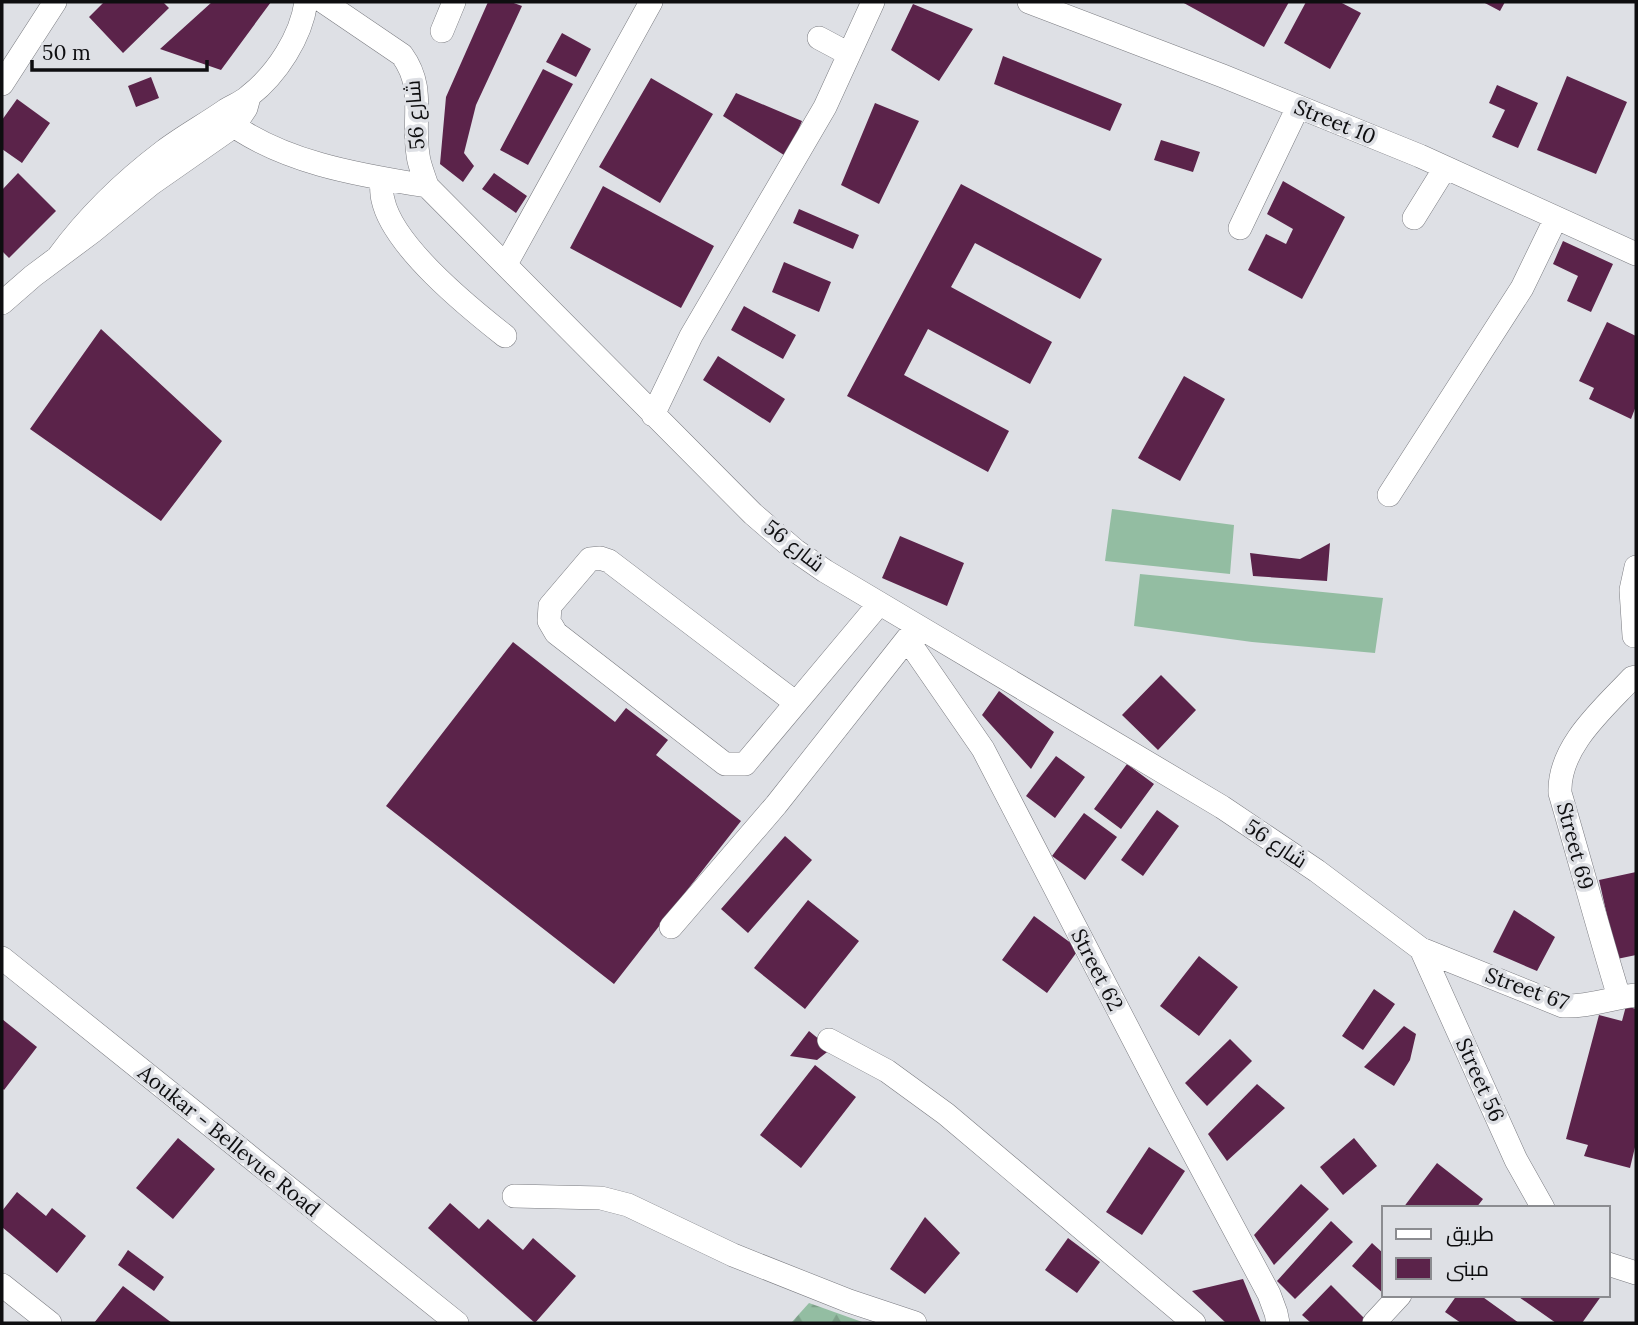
<svg xmlns="http://www.w3.org/2000/svg" width="1638" height="1325" font-family="Lora,Cairo,serif">
	<defs>
		<pattern id="forest-firs" width="22" height="20" patternUnits="userSpaceOnUse" patternTransform="scale(1.75)"><rect width="22" height="20" fill="#93bda2"/><path d="M5 1l3.5 6h-7zM16 11l3.5 6h-7z" fill="#7ea18a"/></pattern>
	</defs>
	<rect width="100%" height="100%" fill="#dee0e5"/>
	<path fill="url(#forest-firs)" d="M 809,1303 L 865,1323 L 791,1323 Z"/>
	<path fill="#93bda2" d="M 1112,509 L 1234,525 L 1230,574 L 1105,561 Z
		M 1140,574 L 1383,598 L 1375,653 L 1252,642 L 1134,626 Z"/>
	<path fill="#5b234a" d="M 104,2 L 163,2 L 169,8 L 123,53 L 89,17 Z
		M 212,2 L 271,2 L 221,70 L 160,49 Z
		M 488,2 L 511,2 L 522,6 L 476,105 L 464,153 L 474,166 L 463,182 L 440,164 L 446,97 Z
		M 1182,2 L 1289,2 L 1264,47 Z
		M 1306,2 L 1340,2 L 1361,13 L 1330,69 L 1284,43 Z
		M 1483,2 L 1505,2 L 1500,11 Z
		M 913,4 L 973,29 L 939,81 L 891,50 Z
		M 562,33 L 591,49 L 576,77 L 546,62 Z
		M 1003,56 L 1122,104 L 1110,131 L 994,84 Z
		M 543,69 L 573,84 L 528,165 L 500,150 Z
		M 1567,76 L 1627,102 L 1596,174 L 1537,150 Z
		M 151,77 L 159,98 L 136,107 L 128,86 Z
		M 651,78 L 713,114 L 660,203 L 599,167 Z
		M 1497,85 L 1538,103 L 1518,148 L 1492,137 L 1505,110 L 1489,103 Z
		M 736,93 L 802,121 L 787,157 L 723,116 Z
		M 17,99 L 50,123 L 22,163 L 2,149 L 2,120 Z
		M 875,103 L 919,121 L 879,204 L 841,185 Z
		M 1161,140 L 1200,152 L 1193,172 L 1154,160 Z
		M 18,173 L 56,211 L 9,258 L 2,251 L 2,190 Z
		M 494,173 L 527,196 L 516,213 L 482,189 Z
		M 1283,181 L 1345,217 L 1302,299 L 1248,270 L 1266,234 L 1286,244 L 1293,229 L 1267,214 Z
		M 961,184 L 1102,259 L 1080,299 L 975,243 L 951,287 L 1052,342 L 1030,384 L 928,329 L 904,375 L 1009,431 L 988,472 L 847,396 Z
		M 603,186 L 714,246 L 681,308 L 570,248 Z
		M 799,209 L 859,235 L 853,249 L 793,223 Z
		M 1563,241 L 1613,264 L 1591,312 L 1567,301 L 1578,276 L 1553,264 Z
		M 784,262 L 831,282 L 819,312 L 772,292 Z
		M 744,306 L 796,335 L 783,359 L 731,330 Z
		M 1607,322 L 1636,336 L 1636,406 L 1631,419 L 1589,399 L 1594,388 L 1579,381 Z
		M 101,329 L 222,441 L 161,521 L 30,429 Z
		M 718,356 L 785,399 L 770,423 L 703,380 Z
		M 1184,376 L 1225,399 L 1180,481 L 1138,458 Z
		M 900,536 L 964,563 L 947,606 L 882,578 Z
		M 1330,543 L 1327,581 L 1253,576 L 1250,553 L 1300,559 Z
		M 513,642 L 615,722 L 626,708 L 668,740 L 656,755 L 741,821 L 614,984 L 386,806 Z
		M 1161,675 L 1196,710 L 1158,750 L 1122,715 Z
		M 999,691 L 1054,732 L 1031,769 L 982,715 Z
		M 1056,756 L 1085,777 L 1055,818 L 1026,796 Z
		M 1127,764 L 1154,784 L 1121,829 L 1094,809 Z
		M 1157,810 L 1179,826 L 1143,876 L 1121,860 Z
		M 1084,813 L 1117,837 L 1085,880 L 1052,856 Z
		M 785,836 L 812,860 L 748,933 L 721,909 Z
		M 1636,872 L 1636,955 L 1617,959 L 1599,880 Z
		M 808,900 L 859,941 L 805,1009 L 754,968 Z
		M 1514,910 L 1555,937 L 1537,971 L 1493,952 Z
		M 1034,916 L 1079,949 L 1047,993 L 1002,960 Z
		M 1199,956 L 1238,987 L 1199,1036 L 1160,1006 Z
		M 1374,989 L 1395,1004 L 1363,1050 L 1342,1036 Z
		M 1626,1006 L 1636,1009 L 1636,1143 L 1630,1168 L 1584,1156 L 1588,1145 L 1566,1139 L 1599,1015 L 1622,1021 Z
		M 2,1019 L 37,1047 L 4,1090 L 2,1088 Z
		M 1404,1026 L 1416,1034 L 1410,1060 L 1394,1086 L 1364,1067 Z
		M 809,1031 L 831,1049 L 817,1060 L 790,1056 Z
		M 1230,1039 L 1252,1061 L 1207,1106 L 1185,1083 Z
		M 815,1065 L 856,1097 L 801,1168 L 760,1135 Z
		M 1257,1084 L 1285,1108 L 1227,1161 L 1208,1134 Z
		M 178,1138 L 215,1169 L 173,1219 L 136,1188 Z
		M 1354,1138 L 1377,1166 L 1343,1195 L 1320,1167 Z
		M 1149,1147 L 1185,1171 L 1142,1235 L 1106,1212 Z
		M 1437,1163 L 1483,1199 L 1476,1208 L 1403,1208 Z
		M 1301,1184 L 1329,1209 L 1274,1265 L 1254,1235 Z
		M 17,1192 L 46,1216 L 52,1208 L 86,1236 L 57,1273 L 2,1227 L 2,1211 Z
		M 450,1203 L 479,1229 L 488,1219 L 523,1250 L 533,1238 L 576,1276 L 535,1323 L 428,1228 Z
		M 925,1217 L 960,1253 L 925,1294 L 890,1269 Z
		M 1331,1221 L 1353,1242 L 1295,1299 L 1277,1281 Z
		M 1068,1238 L 1100,1262 L 1077,1293 L 1045,1270 Z
		M 1372,1243 L 1384,1254 L 1384,1294 L 1352,1266 Z
		M 128,1250 L 164,1277 L 154,1291 L 118,1265 Z
		M 1243,1279 L 1261,1323 L 1226,1323 L 1192,1291 Z
		M 1331,1285 L 1367,1321 L 1364,1323 L 1311,1323 L 1302,1315 Z
		M 123,1286 L 172,1323 L 94,1323 Z
		M 1457,1295 L 1480,1295 L 1519,1323 L 1461,1323 L 1445,1312 Z
		M 1516,1295 L 1602,1295 L 1582,1323 L 1556,1323 Z"/>
	<g fill="none" stroke-linecap="round" stroke-linejoin="round">
		<g stroke="#7a7b80" stroke-width="24">
			<path id="minor" d="M 324,2 L 402,55 C 426,88 412,117 418,155 C 419,165 424,176 427,186 L 753,514 L 796,551 L 825,571 L 1222,807 L 1317,871 L 1421,949 L 1516,1160 L 1543,1208
				M 1029,2 L 1223,76 L 1420,156 L 1636,254
				M 442,31 L 454,2
				M 819,38 L 849,54
				M 2,84 L 55,2
				M 223,118 C 279,162 358,175 427,186
				M 381,178 C 382,185 381,193 383,200 C 393,246 468,307 505,336
				M 1414,218 L 1445,168
				M 1240,228 L 1298,107
				M 58,257 C 88,216 123,182 164,151 C 184,136 206,124 226,110 C 234,105 243,102 249,96 C 277,74 301,37 306,2
				M 506,264 L 651,2
				M 2,303 L 33,276 L 92,232 L 151,184 L 234,126 L 246,108 L 249,97
				M 653,415 L 691,336 L 825,107 L 873,2
				M 1389,495 L 1522,288 L 1556,218
				M 918,627 L 907,639 L 983,749 L 1165,1100 L 1269,1294 L 1276,1313 L 1278,1323
				M 1634,636 L 1631,590 L 1636,567
				M 796,703 L 609,561 L 600,558 L 590,559 L 550,606 L 549,621 L 556,633 L 725,764 L 745,764 L 879,604
				M 671,927 L 776,805 L 907,639
				M 1421,949 L 1563,1006 C 1588,1007 1611,998 1636,995
				M 2,958 L 457,1323
				M 1619,997 C 1598,929 1580,861 1560,793 C 1558,747 1603,709 1632,678 L 1636,677
				M 829,1040 L 887,1071 L 946,1114 L 1194,1323
				M 514,1196 L 601,1198 L 628,1205 L 733,1255 L 849,1301 L 915,1323
				M 1608,1264 L 1636,1273
				M 2,1285 L 50,1323
				M 1374,1323 L 1400,1295"/>
		</g>
		<use href="#minor" stroke="#fff" stroke-width="23"/>
	</g>
	<g text-anchor="middle" stroke-width="7" stroke-linejoin="round" paint-order="stroke">
		<g font-size="21" fill="#0e0e10" stroke="#dee0e5">
			<text transform="translate(415 115) rotate(-94)" y="7">شارع 56</text>
			<text transform="translate(1335 122) rotate(22)" y="7">Street 10</text>
			<text transform="translate(794 546) rotate(38)" y="7">شارع 56</text>
			<text transform="translate(1276 844) rotate(34)" y="7">شارع 56</text>
			<text transform="translate(1575 846) rotate(75)" y="7">Street 69</text>
			<text transform="translate(1097 970) rotate(63)" y="7">Street 62</text>
			<text transform="translate(1527 989) rotate(20)" y="7">Street 67</text>
			<text transform="translate(1480 1080) rotate(66)" y="7">Street 56</text>
			<text transform="translate(229 1141) rotate(39)" y="7">Aoukar - Bellevue Road</text>
		</g>
	</g>
	<rect width="1638" height="1325" fill="none" stroke="#0e0e10" stroke-width="7"/>
	<rect x="1382" y="1206" width="228" height="91" fill="#dee0e5" stroke="#8b8c90" stroke-width="2"/>
	<rect x="1396" y="1229" width="35" height="10" fill="#ffffff" stroke="#8b8c90" stroke-width="2"/>
	<text x="1446" y="1241" font-size="21" fill="#0e0e10">طريق</text>
	<rect x="1396" y="1258" width="35" height="21" fill="#5b234a" stroke="#8b8c90" stroke-width="2"/>
	<text x="1446" y="1276" font-size="21" fill="#0e0e10">مبنى</text>
	<path d="M32 60v10h175v-10" fill="none" stroke="#0e0e10" stroke-width="3.5"/>
	<text x="42" y="60" font-size="21" fill="#0e0e10" stroke="#dee0e5" stroke-width="5" paint-order="stroke">50 m</text>
</svg>
